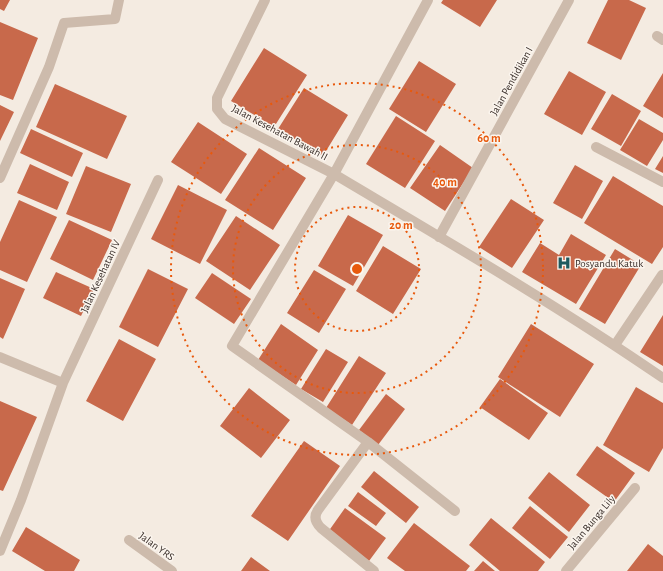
<svg xmlns="http://www.w3.org/2000/svg" width="663" height="571" font-family="'Alegreya Sans',sans-serif">
	<rect width="100%" height="100%" fill="#f4ebe1"/>
	<path fill="#c8694b" d="M 0,0 L 10,0 L 4,11 L 0,9 Z
		M 443,0 L 497,0 L 480,27 L 441,3 Z
		M 608,0 L 629,0 L 646,8 L 621,60 L 587,43 Z
		M 0,22 L 38,38 L 13,100 L 0,95 Z
		M 264,48 L 307,75 L 274,127 L 231,101 Z
		M 419,61 L 456,84 L 426,132 L 389,109 Z
		M 569,71 L 606,92 L 582,135 L 544,114 Z
		M 663,73 L 663,118 L 643,106 Z
		M 55,84 L 127,116 L 107,159 L 36,127 Z
		M 304,88 L 348,115 L 323,156 L 278,129 Z
		M 612,94 L 641,111 L 621,146 L 591,129 Z
		M 0,105 L 14,112 L 0,141 Z
		M 396,116 L 435,141 L 405,188 L 366,164 Z
		M 639,119 L 663,133 L 663,140 L 647,166 L 620,150 Z
		M 198,122 L 247,154 L 221,194 L 171,162 Z
		M 31,129 L 83,153 L 72,177 L 20,153 Z
		M 440,145 L 473,168 L 445,211 L 410,188 Z
		M 259,148 L 306,178 L 273,230 L 225,200 Z
		M 663,156 L 663,173 L 655,169 Z
		M 30,164 L 69,182 L 57,210 L 17,193 Z
		M 575,165 L 603,181 L 582,219 L 553,203 Z
		M 86,166 L 131,184 L 111,232 L 66,214 Z
		M 613,176 L 663,206 L 663,247 L 652,264 L 584,223 Z
		M 178,185 L 227,210 L 200,264 L 151,239 Z
		M 511,199 L 544,220 L 512,268 L 479,247 Z
		M 19,200 L 57,217 L 27,282 L 0,270 L 0,242 Z
		M 348,215 L 383,235 L 353,286 L 318,266 Z
		M 236,216 L 280,245 L 250,290 L 206,261 Z
		M 69,220 L 112,240 L 93,280 L 50,259 Z
		M 571,234 L 606,255 L 576,304 L 522,272 L 540,243 L 559,255 Z
		M 383,246 L 421,269 L 393,314 L 356,291 Z
		M 615,249 L 641,265 L 605,324 L 579,309 Z
		M 148,269 L 188,289 L 158,347 L 119,327 Z
		M 314,270 L 346,289 L 319,333 L 287,313 Z
		M 56,272 L 94,289 L 81,316 L 43,298 Z
		M 212,273 L 251,299 L 234,324 L 195,298 Z
		M 0,278 L 25,289 L 3,339 L 0,337 Z
		M 663,315 L 663,366 L 640,352 Z
		M 281,324 L 318,350 L 296,385 L 258,360 Z
		M 531,324 L 594,364 L 560,417 L 498,377 Z
		M 119,339 L 156,359 L 123,421 L 86,401 Z
		M 326,349 L 348,362 L 323,402 L 301,389 Z
		M 359,356 L 386,373 L 352,425 L 326,408 Z
		M 500,379 L 548,413 L 529,440 L 480,407 Z
		M 636,387 L 663,403 L 663,448 L 649,472 L 603,445 Z
		M 249,388 L 290,420 L 261,458 L 220,426 Z
		M 386,394 L 405,409 L 378,445 L 359,430 Z
		M 0,401 L 37,417 L 3,491 L 0,490 Z
		M 304,441 L 340,466 L 288,541 L 251,516 Z
		M 597,446 L 635,473 L 614,502 L 576,475 Z
		M 374,471 L 419,507 L 406,523 L 361,487 Z
		M 549,472 L 590,505 L 569,532 L 528,498 Z
		M 358,492 L 386,513 L 376,526 L 348,506 Z
		M 530,506 L 568,537 L 550,559 L 512,528 Z
		M 345,508 L 386,538 L 369,561 L 328,532 Z
		M 491,518 L 545,562 L 538,571 L 500,571 L 469,545 Z
		M 414,523 L 470,566 L 466,571 L 405,571 L 387,558 Z
		M 26,527 L 80,560 L 74,571 L 45,571 L 12,551 Z
		M 648,544 L 663,556 L 663,571 L 627,571 Z
		M 251,557 L 270,571 L 241,571 Z
		M 483,561 L 495,571 L 474,571 Z"/>
	<g fill="none" stroke-linecap="round" stroke-linejoin="round">
		<path stroke="#cdbbac" stroke-width="10" d="M 265,0 L 217,98 L 217,109 L 225,119 L 334,174 L 428,0
			M 657,36 L 663,40
			M 596,147 L 663,182
			M 0,178 L 49,67 L 64,23 L 115,19 L 119,0
			M 439,237 L 569,0
			M 615,345 L 662,275 L 663,276
			M 0,357 L 63,383
			M 368,442 L 455,511
			M 129,540 L 172,571
			M 0,551 L 21,500 L 63,383 L 158,180
			M 374,571 L 321,528 C 316,523 313,517 318,510 L 368,442 L 232,346 L 334,174 C 445,240 557,305 663,378
			M 566,571 L 635,488"/>
	</g>
	<g fill="none" stroke="#e8590c" stroke-width="2" stroke-dasharray="2 4">
		<circle cx="357" cy="269" r="62"/>
		<circle cx="357" cy="269" r="124"/>
		<circle cx="357" cy="269" r="186"/>
	</g>
	<defs>
		<g id="hospital-bare" transform="scale(1.08)"><path d="M-5-5h3v3.5h4V-5h3V5h-3V1.5h-4V5h-3Z" fill="#1f5a5e" stroke="#fbf5ee" stroke-width="2.5" paint-order="stroke"/></g>
	</defs>
	<g fill-rule="evenodd">
		<use href="#hospital-bare" x="564" y="263"/>
	</g>
	<g text-anchor="middle" stroke-width="3" stroke-linejoin="round" paint-order="stroke">
		<g font-size="11" fill="#3b302b" stroke="#fbf5ee">
			<text transform="translate(511 81) rotate(-61)" y="4">Jalan Pendidikan I</text>
			<text transform="translate(280 132) rotate(28)" y="4">Jalan Kesehatan Bawah II</text>
			<text transform="translate(100 276) rotate(-65)" y="4">Jalan Kesehatan IV</text>
			<text transform="translate(591 522) rotate(-50)" y="4">Jalan Bunga Lily</text>
			<text transform="translate(157 546) rotate(36)" y="4">Jalan YRS</text>
		</g>
		<g font-size="11" fill="#3b302b" stroke="#fbf5ee" text-anchor="start">
			<text x="575" y="267">Posyandu Katuk</text>
		</g>
	</g>
	<circle cx="357" cy="269" r="6" fill="#e8590c" stroke="#fbf5ee" stroke-width="2"/>
	<g font-size="12" text-anchor="middle" font-weight="bold" fill="#e8590c" stroke="#fbf5ee" stroke-width="3" stroke-linejoin="round" paint-order="stroke">
		<text x="489" y="142">60 m</text>
		<text x="445" y="186">40 m</text>
		<text x="401" y="229">20 m</text>
	</g>
</svg>
